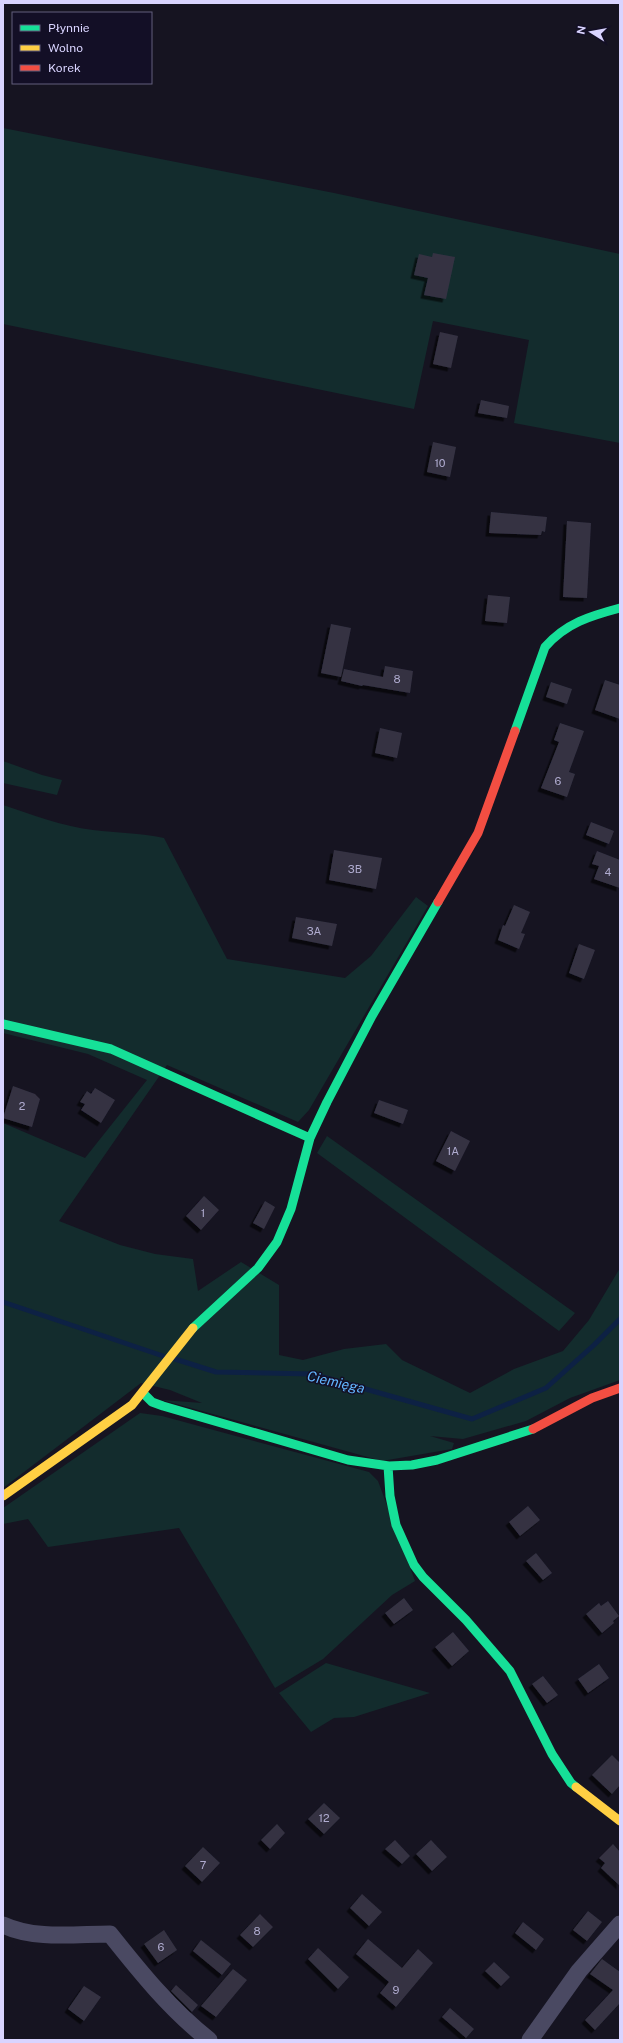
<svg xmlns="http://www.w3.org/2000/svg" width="623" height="2043" font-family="'Public Sans',sans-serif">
	<defs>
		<filter id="shadow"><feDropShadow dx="-3.5" dy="3.5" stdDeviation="0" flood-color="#0009"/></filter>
	</defs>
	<rect width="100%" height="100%" fill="#161421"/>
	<path fill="#132c2d" d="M 3,128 L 334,193 L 620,254 L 620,443 L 514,423 L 529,340 L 433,321 L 414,409 L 3,324 Z
		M 3,761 L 42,775 L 62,780 L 57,795 L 3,783 Z
		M 3,805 C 33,815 61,826 93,830 C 117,833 140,833 164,838 L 227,959 L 345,978 L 371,956 L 416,897 L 428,906 L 309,1110 L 298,1122 L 167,1065 L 59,1221 L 120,1245 L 155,1254 L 193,1259 L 198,1291 L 241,1262 L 279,1285 L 279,1355 L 303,1360 L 344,1349 L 386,1344 L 402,1360 L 470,1393 L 514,1369 L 563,1351 L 589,1320 L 620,1268 L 620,1380 L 570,1398 L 526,1421 L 463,1439 L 430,1436 L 454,1443 L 452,1449 L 382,1461 L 162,1400 L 202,1403 L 170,1390 L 141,1383 L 3,1488 L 3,1123 L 85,1158 L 147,1080 L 88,1054 L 3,1033 Z
		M 327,1136 L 575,1313 L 559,1331 L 317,1153 Z
		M 140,1413 L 162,1416 L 369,1472 L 378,1481 L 415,1581 L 392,1595 L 323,1659 L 275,1688 L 179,1528 L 48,1547 L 28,1519 L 3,1524 L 3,1508 Z
		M 326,1663 L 430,1693 L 354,1717 L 334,1718 L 311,1732 L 279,1693 Z"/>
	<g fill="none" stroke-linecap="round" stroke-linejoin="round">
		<path stroke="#0d2144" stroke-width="5" d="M 3,1302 L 163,1356
			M 175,1359 L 216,1372 L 312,1374 L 472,1419 L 546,1388 L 594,1345 L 620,1319"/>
	</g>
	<path fill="#343243" filter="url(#shadow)" d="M 433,253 L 455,257 L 446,299 L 424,295 L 428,278 L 414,275 L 419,254 L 432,257 Z
		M 440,332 L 458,336 L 451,368 L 433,364 Z
		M 481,400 L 509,406 L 507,418 L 478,413 Z
		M 433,442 L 456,447 L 450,477 L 427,472 Z
		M 491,512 L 547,517 L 545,532 L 542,531 L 541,535 L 489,533 Z
		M 567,521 L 591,523 L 587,598 L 563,597 Z
		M 488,595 L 510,597 L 507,623 L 485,621 Z
		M 331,624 L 351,628 L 341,677 L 321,673 Z
		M 385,666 L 413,671 L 410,693 L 363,685 L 362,686 L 341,681 L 344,669 L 383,677 Z
		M 605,680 L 620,685 L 620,719 L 595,710 Z
		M 551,682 L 572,689 L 567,704 L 546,697 Z
		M 560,723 L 584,731 L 569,772 L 575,774 L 567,797 L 541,788 L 559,742 L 554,740 Z
		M 380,728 L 402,733 L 397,758 L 375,753 Z
		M 591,822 L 614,831 L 609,844 L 586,835 Z
		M 334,850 L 382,858 L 376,889 L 329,880 Z
		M 597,851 L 620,860 L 620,888 L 594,879 L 599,866 L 592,864 Z
		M 514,905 L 530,912 L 521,933 L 525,934 L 519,949 L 498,940 L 503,925 L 505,926 Z
		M 296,917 L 337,924 L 332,946 L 292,938 Z
		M 579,944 L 595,950 L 584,979 L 569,973 Z
		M 13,1086 L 35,1094 L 40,1099 L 32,1127 L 3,1118 Z
		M 95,1088 L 115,1100 L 101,1123 L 81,1110 L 85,1104 L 80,1102 L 87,1091 L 91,1094 Z
		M 379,1100 L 408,1110 L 403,1124 L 374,1113 Z
		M 451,1131 L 470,1141 L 455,1171 L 436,1161 Z
		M 204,1196 L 219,1210 L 201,1230 L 186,1216 Z
		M 265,1201 L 275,1207 L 264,1229 L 253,1223 Z
		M 528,1506 L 540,1520 L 520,1536 L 509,1522 Z
		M 536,1553 L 552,1573 L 543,1580 L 526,1561 Z
		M 404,1598 L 413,1610 L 394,1624 L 385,1613 Z
		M 608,1601 L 619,1616 L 613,1621 L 614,1623 L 602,1633 L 586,1614 L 599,1603 L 601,1606 Z
		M 453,1632 L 469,1651 L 452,1666 L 435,1647 Z
		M 599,1664 L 609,1678 L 588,1693 L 578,1679 Z
		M 543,1676 L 558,1695 L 547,1703 L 532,1684 Z
		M 612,1755 L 620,1763 L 620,1785 L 612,1794 L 592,1775 Z
		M 324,1803 L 340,1818 L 324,1834 L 308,1819 Z
		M 277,1824 L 285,1833 L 270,1849 L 261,1840 Z
		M 395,1840 L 410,1856 L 402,1864 L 385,1849 Z
		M 431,1840 L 447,1857 L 432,1871 L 416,1854 Z
		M 613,1844 L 620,1852 L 620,1886 L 601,1868 L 605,1863 L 599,1858 Z
		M 203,1847 L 220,1863 L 202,1882 L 185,1866 Z
		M 362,1894 L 382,1912 L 369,1926 L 350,1908 Z
		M 588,1911 L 602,1922 L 587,1941 L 573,1930 Z
		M 260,1914 L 273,1927 L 253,1947 L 240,1935 Z
		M 523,1922 L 544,1939 L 536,1950 L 515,1933 Z
		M 164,1930 L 177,1950 L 158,1963 L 144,1944 Z
		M 368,1939 L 402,1968 L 418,1949 L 433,1963 L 396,2007 L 380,1993 L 389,1982 L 356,1954 Z
		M 201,1940 L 231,1964 L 222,1975 L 193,1951 Z
		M 318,1948 L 349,1977 L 338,1989 L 308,1959 Z
		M 602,1959 L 620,1972 L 620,2003 L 595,2030 L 585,2020 L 613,1990 L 590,1974 Z
		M 494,1962 L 510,1977 L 501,1986 L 485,1971 Z
		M 233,1969 L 247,1980 L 216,2017 L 201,2006 Z
		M 176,1985 L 198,2005 L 192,2012 L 171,1991 Z
		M 84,1986 L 101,1997 L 84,2021 L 68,2009 Z
		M 450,2008 L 474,2029 L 466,2038 L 442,2017 Z"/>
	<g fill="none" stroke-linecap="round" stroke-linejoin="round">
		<path stroke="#4a4962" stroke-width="17" d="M 3,1925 C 35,1940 76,1934 110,1934 C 141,1973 170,2009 209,2040
			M 530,2040 L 579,1971 L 620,1924"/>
		<path stroke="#16e098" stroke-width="9" d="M 515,731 L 545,647 C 566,623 590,616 620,608
			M 3,1024 L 111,1049 L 310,1138
			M 193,1328 L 258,1268 L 277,1242 L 291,1209 L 310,1138 L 327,1102 L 372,1016 L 438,902
			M 143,1393 L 152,1402 L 163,1406 L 348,1460 L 389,1466 L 412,1465 L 437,1460 L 533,1429
			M 388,1466 L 390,1496 L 396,1525 L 414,1565 L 423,1577 L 466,1620 L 510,1671 L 552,1754 L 571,1783 L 576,1787"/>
		<path stroke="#ffcf43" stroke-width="9" d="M 3,1496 L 132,1405 L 193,1328
			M 576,1787 L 620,1821"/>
		<path stroke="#f24e42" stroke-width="9" d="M 438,902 L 478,833 L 515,731
			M 533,1429 L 592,1398 L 620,1388"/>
	</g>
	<g text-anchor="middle" stroke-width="3" stroke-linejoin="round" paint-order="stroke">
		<g font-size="11" fill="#b0acd0">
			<text x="440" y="467">10</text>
			<text x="397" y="683">8</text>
			<text x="558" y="785">6</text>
			<text x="355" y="873">3B</text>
			<text x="608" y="876">4</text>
			<text x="314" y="935">3A</text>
			<text x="22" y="1110">2</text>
			<text x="453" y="1155">1A</text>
			<text x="203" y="1217">1</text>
			<text x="324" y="1822">12</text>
			<text x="203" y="1869">7</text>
			<text x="257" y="1935">8</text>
			<text x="161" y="1951">6</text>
			<text x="396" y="1994">9</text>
		</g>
		<g font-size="14" font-style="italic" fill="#62b6ff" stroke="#130f26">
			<text transform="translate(336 1382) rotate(13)" y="5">Ciemięga</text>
		</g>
	</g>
	<rect width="623" height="2043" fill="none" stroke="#d9d4ff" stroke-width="8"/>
	<rect x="12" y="12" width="140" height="72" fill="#130f26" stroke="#625e7d"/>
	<rect x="20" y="25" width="20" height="6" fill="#16e098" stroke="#625e7d"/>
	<text x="48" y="32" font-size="12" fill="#d9d4ff">Płynnie</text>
	<rect x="20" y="45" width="20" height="6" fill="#ffcf43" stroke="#625e7d"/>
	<text x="48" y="52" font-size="12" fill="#d9d4ff">Wolno</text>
	<rect x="20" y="65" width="20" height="6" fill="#f24e42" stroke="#625e7d"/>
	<text x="48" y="72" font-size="12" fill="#d9d4ff">Korek</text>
	<g transform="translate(591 32) rotate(281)" stroke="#130f26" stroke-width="3" paint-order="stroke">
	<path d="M0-3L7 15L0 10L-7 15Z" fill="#d9d4ff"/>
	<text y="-6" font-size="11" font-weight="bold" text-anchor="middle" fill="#d9d4ff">N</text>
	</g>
</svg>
